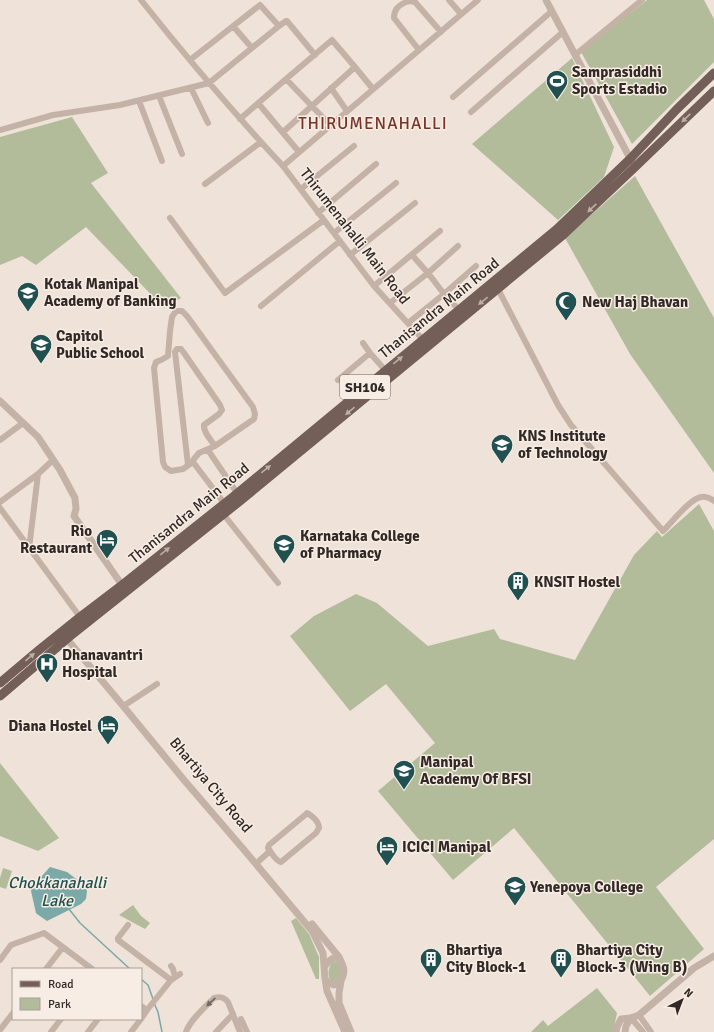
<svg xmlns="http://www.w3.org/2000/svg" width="714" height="1032" font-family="Signika,sans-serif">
	<rect width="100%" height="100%" fill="#eee2d9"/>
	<path fill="#b3bc9a" d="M 647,0 L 704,0 L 714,19 L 714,62 L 632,144 L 581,52 Z
		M 572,58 L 614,147 L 604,177 L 558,220 L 472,144 Z
		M 72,117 L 108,173 L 91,183 L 181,298 L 164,308 L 86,227 L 36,265 L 22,256 L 0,265 L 0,137 Z
		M 635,176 L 714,318 L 714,473 L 630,354 L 565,238 Z
		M 699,504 L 714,531 L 714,839 L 656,887 L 704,949 L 650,996 L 514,828 L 453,880 L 378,791 L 435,743 L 386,684 L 350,711 L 290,636 L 314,616 L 356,594 L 377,603 L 428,646 L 494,629 L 500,639 L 575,660 L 634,555 L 657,531 L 662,537 Z
		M 0,763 L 59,838 L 38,851 L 0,836 Z
		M 3,868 L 12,871 L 6,889 L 0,887 L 0,878 Z
		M 133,905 L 141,916 L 150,923 L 145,929 L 119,915 Z
		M 296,918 L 309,934 L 319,957 L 319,979 L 316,979 L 291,921 Z
		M 337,961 L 341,963 L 342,972 L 338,981 L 331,982 C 327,973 328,970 332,962 Z
		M 597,988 L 617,1013 L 613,1032 L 531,1032 L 543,1020 L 548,1026 Z"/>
	<path fill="#7aa9a7" d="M 50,867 L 67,872 L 84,885 L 87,891 L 86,899 L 81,904 L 47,921 L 37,914 L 36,913 L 31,891 L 32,887 Z"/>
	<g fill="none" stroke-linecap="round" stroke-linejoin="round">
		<path stroke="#7aa9a7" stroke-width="1.5" d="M 69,909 L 80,923 L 130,969
			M 141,979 L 148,985 L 153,999
			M 154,1003 L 158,1012 L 162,1032"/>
		<path stroke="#c5b2a6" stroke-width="6" d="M 141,0 C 186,57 233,112 283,166 L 478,0
			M 449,0 L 461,14
			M 233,26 L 252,48
			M 279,26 L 286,21 L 287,21 L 315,55
			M 419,50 L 394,18 C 394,14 395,11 397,8 C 402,3 409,0 415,2 L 441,32
			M 575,55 L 642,0
			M 191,88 L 208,123
			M 331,88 L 347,111
			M 159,96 L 182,154
			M 453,97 L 552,11
			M 139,101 L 162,161
			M 258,103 L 299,152
			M 471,112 L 563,32
			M 240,119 L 286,79
			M 330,125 L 286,79 L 332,40 L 355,67 L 373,89
			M 0,130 L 53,115 L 120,105 L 209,83 L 279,26 L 260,5 L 190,60
			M 283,132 L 355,67
			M 283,166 L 374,286 L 425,342
			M 205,184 L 261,142
			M 301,189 L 354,146
			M 318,213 L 376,164
			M 170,218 L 225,293 L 324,220
			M 334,233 L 396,183
			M 350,255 L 415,203
			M 412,255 L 428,273 L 458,246
			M 374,286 L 440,231
			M 498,289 L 558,405 L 571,425 L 663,531 C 671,523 686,504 696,499 C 702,495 709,497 714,501
			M 390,303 L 428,273 L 444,294 L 408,323
			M 261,306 L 340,241
			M 459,310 L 444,294 L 476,266
			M 176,311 L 182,311 L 187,316 L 253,407 L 255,414 L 254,419 L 215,446 L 199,453 L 194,459 L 193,462 L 183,469 L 171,471 L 165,467 L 163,462 L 154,368 L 156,362 L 161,360 L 168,356 L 170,331 L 172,317 Z
			M 363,343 L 370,353
			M 338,380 L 370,353 L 385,370
			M 0,440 L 23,423
			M 208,450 L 237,493
			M 193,462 L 224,503
			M 188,465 L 175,352 L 177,349 L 181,349 L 184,353 L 220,405 L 222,410 L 219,414 L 204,425 C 203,432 211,440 215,446
			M 0,502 L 38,474 L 53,460
			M 0,508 L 80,617
			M 224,515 L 278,583
			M 29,549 L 38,474
			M 125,705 L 157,684
			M 259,861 L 270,851 L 268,848 L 269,845 L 305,815 L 307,813 C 313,816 319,822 319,828 L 316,833 L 281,862 C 276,861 273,855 270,851
			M 128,925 L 118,938 L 118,940 L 171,980
			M 0,960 L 11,945 L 44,933 L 92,969
			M 171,966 L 173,969 L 175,977
			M 46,969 L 63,947
			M 141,1006 L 147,1010 L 141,1019
			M 147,1010 L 171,980 L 180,974
			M 639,1015 L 651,1032
			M 631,1018 L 643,1032
			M 241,1019 L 247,1032
			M 0,1030 L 13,1013
			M 51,1032 L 61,1019
			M 88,1032 L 98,1019
			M 131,1032 L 141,1019
			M 186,1032 C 190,1020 205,1007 214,998 C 220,996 224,997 228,1002 L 240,1032
			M 216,1032 L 233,1014"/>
		<path stroke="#c5b2a6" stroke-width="7" d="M 546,0 L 632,162
			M 0,401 L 38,437 L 60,470 L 75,498 L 76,509 L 74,516 L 124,588
			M 67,639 L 119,701 L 184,780 L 245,851 L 312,931 L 323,953 L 325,979 L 329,983 L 334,985 L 341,981 C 346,971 344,967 339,957 C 332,957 329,961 325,966
			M 312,924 L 339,957
			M 325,978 L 327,991 L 345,1032
			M 341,981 L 339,993 L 339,1003 L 351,1032
			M 616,1032 L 617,1027 L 621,1019 L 631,1018 L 639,1015 L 694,968 L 714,956
			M 625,1032 L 626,1026 L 631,1018"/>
		<path stroke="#735f58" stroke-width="9" d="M 0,683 L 39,650 L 80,617 L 122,585 L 234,496 L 557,229 L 630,159 L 677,109 L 714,73
			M 0,696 L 69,637 L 240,501 L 563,235 L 634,168 L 714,91"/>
	</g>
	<defs><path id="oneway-solid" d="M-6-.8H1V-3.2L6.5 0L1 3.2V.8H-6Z"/></defs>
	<g fill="#bcada5">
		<use href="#oneway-solid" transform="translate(686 118) rotate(136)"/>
		<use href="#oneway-solid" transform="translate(592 208) rotate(137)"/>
		<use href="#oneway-solid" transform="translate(483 301) rotate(141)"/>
		<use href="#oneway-solid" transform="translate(398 360) rotate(-39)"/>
		<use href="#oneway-solid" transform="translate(350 411) rotate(140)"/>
		<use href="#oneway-solid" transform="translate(266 469) rotate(-39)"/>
		<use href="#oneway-solid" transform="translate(165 551) rotate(-39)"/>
		<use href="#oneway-solid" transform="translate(30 657) rotate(-40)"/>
	</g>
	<use fill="#746760" href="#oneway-solid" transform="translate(211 1002) rotate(137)"/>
	<defs>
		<g id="stadium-pin" transform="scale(1.15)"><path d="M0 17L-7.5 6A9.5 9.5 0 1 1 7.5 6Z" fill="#20504f" stroke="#f7ede4"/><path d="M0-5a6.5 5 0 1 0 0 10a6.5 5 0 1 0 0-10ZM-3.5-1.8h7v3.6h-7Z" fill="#fff"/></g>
		<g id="university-pin" transform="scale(1.15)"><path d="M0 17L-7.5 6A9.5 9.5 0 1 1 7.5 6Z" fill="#20504f" stroke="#f7ede4"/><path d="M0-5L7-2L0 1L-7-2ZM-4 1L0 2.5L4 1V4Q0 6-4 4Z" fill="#fff"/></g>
		<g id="mosque-pin" transform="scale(1.15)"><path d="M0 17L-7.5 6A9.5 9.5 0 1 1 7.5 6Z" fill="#20504f" stroke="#f7ede4"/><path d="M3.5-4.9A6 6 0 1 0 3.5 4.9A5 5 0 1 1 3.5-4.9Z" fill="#fff"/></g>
		<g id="school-pin" transform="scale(1.15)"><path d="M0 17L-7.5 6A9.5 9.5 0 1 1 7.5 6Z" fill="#20504f" stroke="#f7ede4"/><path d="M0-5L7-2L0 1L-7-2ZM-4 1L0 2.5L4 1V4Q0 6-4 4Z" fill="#fff"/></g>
		<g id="hotel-pin" transform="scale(1.15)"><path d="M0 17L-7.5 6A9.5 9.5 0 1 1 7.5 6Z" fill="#20504f" stroke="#f7ede4"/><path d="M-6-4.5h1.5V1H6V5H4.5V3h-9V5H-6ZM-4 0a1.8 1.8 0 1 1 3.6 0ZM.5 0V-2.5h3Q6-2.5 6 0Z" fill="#fff"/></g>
		<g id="building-pin" transform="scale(1.15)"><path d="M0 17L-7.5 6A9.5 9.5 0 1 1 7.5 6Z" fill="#20504f" stroke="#f7ede4"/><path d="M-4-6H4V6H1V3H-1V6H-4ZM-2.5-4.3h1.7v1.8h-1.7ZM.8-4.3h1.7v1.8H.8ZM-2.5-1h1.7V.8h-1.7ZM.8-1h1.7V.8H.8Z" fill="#fff"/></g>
		<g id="hospital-pin" transform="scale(1.15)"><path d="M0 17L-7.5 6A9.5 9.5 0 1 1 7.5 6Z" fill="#20504f" stroke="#f7ede4"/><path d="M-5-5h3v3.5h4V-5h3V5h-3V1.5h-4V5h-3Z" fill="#fff"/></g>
	</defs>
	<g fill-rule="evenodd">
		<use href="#stadium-pin" x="557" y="81"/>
		<use href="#university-pin" x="28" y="293"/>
		<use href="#mosque-pin" x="566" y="302"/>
		<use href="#school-pin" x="41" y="345"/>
		<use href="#university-pin" x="502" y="445"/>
		<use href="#hotel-pin" x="107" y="540"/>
		<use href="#university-pin" x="284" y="545"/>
		<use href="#building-pin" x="518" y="582"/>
		<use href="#hospital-pin" x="47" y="664"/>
		<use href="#hotel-pin" x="108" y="726"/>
		<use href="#university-pin" x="404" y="771"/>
		<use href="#hotel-pin" x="387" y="847"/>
		<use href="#university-pin" x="515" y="887"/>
		<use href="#building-pin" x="431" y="959"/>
		<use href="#building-pin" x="561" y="959"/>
	</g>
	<g text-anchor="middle" stroke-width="3" stroke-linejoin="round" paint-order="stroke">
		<rect fill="#f7ede4" stroke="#6d645f" stroke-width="1" x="340" y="375" width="50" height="24" rx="3"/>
		<g font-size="14" font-weight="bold" fill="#322926">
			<text x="365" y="392">SH104</text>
		</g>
		<g font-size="15" font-weight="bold" fill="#322926" stroke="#f7ede4" text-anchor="start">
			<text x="572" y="77">Samprasiddhi<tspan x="572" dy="17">Sports Estadio</tspan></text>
			<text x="44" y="289">Kotak Manipal<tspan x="44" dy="17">Academy of Banking</tspan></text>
			<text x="582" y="307">New Haj Bhavan</text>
			<text x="56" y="341">Capitol<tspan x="56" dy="17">Public School</tspan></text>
			<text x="518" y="441">KNS Institute<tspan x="518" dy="17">of Technology</tspan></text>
			<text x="92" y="536" text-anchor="end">Rio<tspan x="92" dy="17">Restaurant</tspan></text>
			<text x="300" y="541">Karnataka College<tspan x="300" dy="17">of Pharmacy</tspan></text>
			<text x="534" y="587">KNSIT Hostel</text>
			<text x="62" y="660">Dhanavantri<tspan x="62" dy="17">Hospital</tspan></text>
			<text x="92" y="731" text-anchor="end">Diana Hostel</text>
			<text x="420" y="767">Manipal<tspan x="420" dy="17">Academy Of BFSI</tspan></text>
			<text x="402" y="852">ICICI Manipal</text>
			<text x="530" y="892">Yenepoya College</text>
			<text x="446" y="955">Bhartiya<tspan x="446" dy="17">City Block-1</tspan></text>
			<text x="576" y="955">Bhartiya City<tspan x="576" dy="17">Block-3 (Wing B)</tspan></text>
		</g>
		<g font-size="15" fill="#322926" stroke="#f7ede4">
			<text transform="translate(355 236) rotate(52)" y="5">Thirumenahalli Main Road</text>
			<text transform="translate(439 308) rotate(-39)" y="5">Thanisandra Main Road</text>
			<text transform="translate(189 513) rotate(-39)" y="5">Thanisandra Main Road</text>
			<text transform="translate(211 785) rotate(50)" y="5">Bhartiya City Road</text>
		</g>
		<g font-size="16" font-style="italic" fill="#20504f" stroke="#f7ede4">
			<text x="57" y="888">Chokkanahalli<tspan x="57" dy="18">Lake</tspan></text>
		</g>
		<g font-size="17" letter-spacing="1" fill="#7a3426" stroke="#f7ede4">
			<text x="373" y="129">THIRUMENAHALLI</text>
		</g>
	</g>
	<rect x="12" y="968" width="130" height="52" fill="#f7ede4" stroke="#a89f98"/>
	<rect x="20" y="981" width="20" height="6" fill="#735f58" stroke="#a89f98"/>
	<text x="48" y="988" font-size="12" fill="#322926">Road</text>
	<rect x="20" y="998" width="20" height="12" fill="#b3bc9a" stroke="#a89f98"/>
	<text x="48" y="1008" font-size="12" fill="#322926">Park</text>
	<g transform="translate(682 1000) rotate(42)" stroke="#f7ede4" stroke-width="3" paint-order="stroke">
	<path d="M0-3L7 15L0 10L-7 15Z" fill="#322926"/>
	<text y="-6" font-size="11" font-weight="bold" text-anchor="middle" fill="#322926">N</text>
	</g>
</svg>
